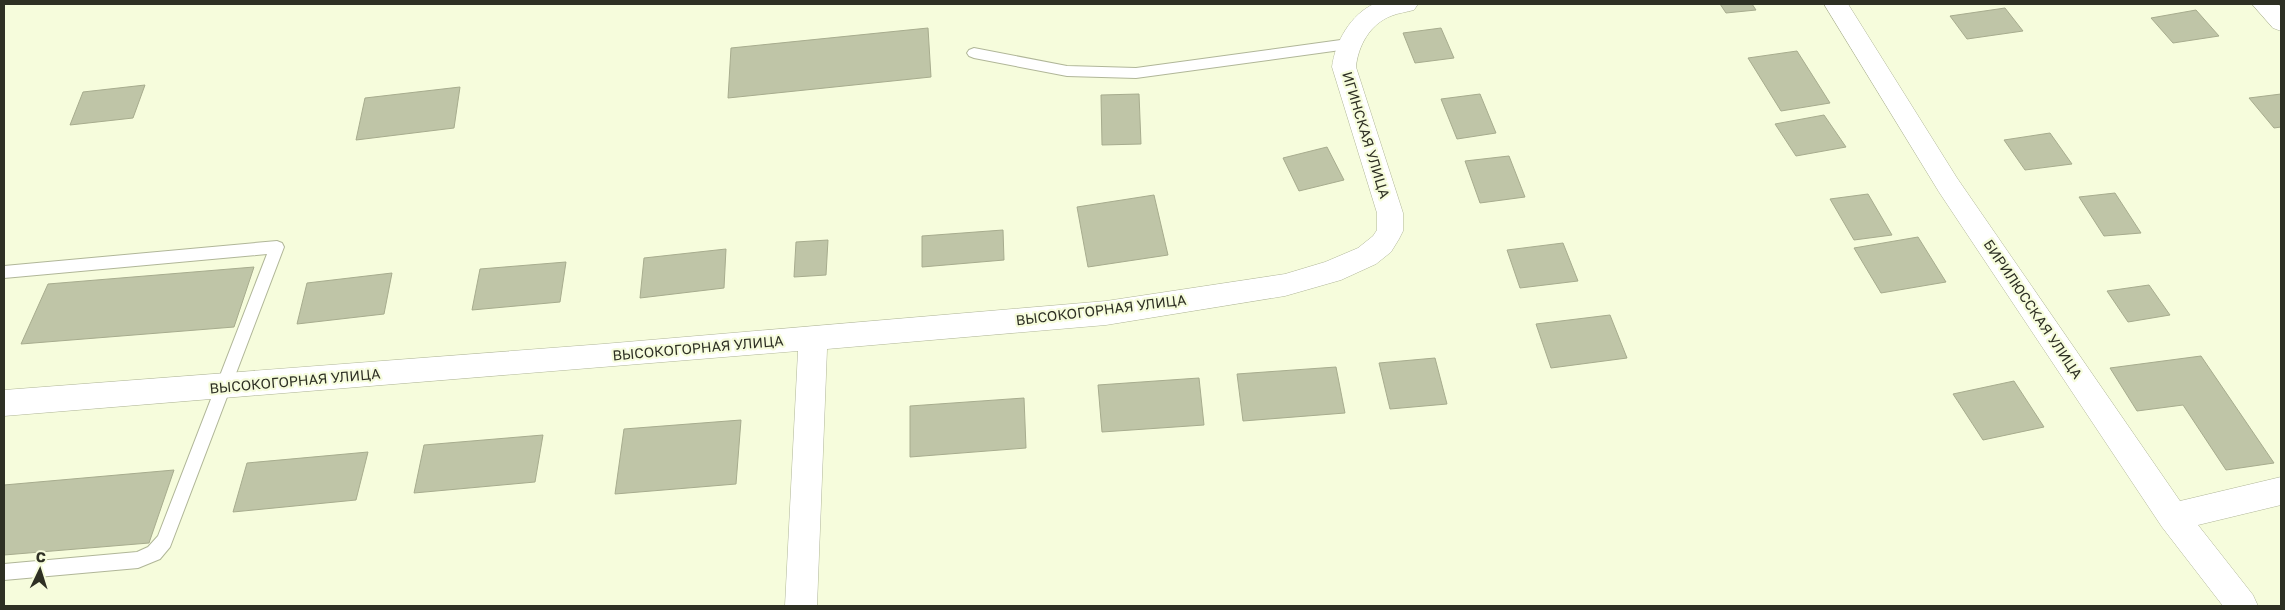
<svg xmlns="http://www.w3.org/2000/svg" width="2285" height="610" font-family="'Golos Text',sans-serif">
	<rect width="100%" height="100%" fill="#f6fcdc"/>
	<path fill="#bfc5a7" stroke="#a7ac8e" d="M 1720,4 L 1752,4 L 1756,10 L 1726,13 Z
		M 2005,8 L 2023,31 L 1967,39 L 1950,16 Z
		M 2196,10 L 2219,36 L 2173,43 L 2151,18 Z
		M 928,28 L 931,77 L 728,98 L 731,48 Z
		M 1441,28 L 1454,58 L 1415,63 L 1403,33 Z
		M 1797,51 L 1830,103 L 1781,111 L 1748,58 Z
		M 145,85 L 133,118 L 70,125 L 83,92 Z
		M 460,87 L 454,128 L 356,140 L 365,98 Z
		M 1139,94 L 1141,144 L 1102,145 L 1101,95 Z
		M 1480,94 L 1496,133 L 1457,139 L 1441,99 Z
		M 2281,94 L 2281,127 L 2274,128 L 2249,98 Z
		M 1824,115 L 1846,147 L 1796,156 L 1775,124 Z
		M 2050,133 L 2072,164 L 2025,170 L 2004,140 Z
		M 1327,147 L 1344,180 L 1299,191 L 1283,158 Z
		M 1509,156 L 1525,197 L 1480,203 L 1465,161 Z
		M 2115,193 L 2141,233 L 2104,236 L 2079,197 Z
		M 1868,194 L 1892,235 L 1854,240 L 1830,199 Z
		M 1154,195 L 1168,255 L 1088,267 L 1077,207 Z
		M 1003,230 L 1004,260 L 922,267 L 922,236 Z
		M 1918,237 L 1946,282 L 1881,293 L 1854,248 Z
		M 828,240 L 826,275 L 794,277 L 796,242 Z
		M 1563,243 L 1578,281 L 1520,288 L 1507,250 Z
		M 726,249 L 724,288 L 640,298 L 644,258 Z
		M 566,262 L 560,302 L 472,310 L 480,269 Z
		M 254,267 L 234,327 L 21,344 L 48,284 Z
		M 392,273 L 384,314 L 297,324 L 307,283 Z
		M 2149,285 L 2170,315 L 2128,322 L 2107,291 Z
		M 1610,315 L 1627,358 L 1551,368 L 1536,324 Z
		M 2201,356 L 2274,463 L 2226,470 L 2183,405 L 2137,411 L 2110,368 Z
		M 1435,358 L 1447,404 L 1390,409 L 1379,363 Z
		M 1336,367 L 1345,413 L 1243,421 L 1237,374 Z
		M 1199,378 L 1204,425 L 1102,432 L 1098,385 Z
		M 2014,381 L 2044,427 L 1983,440 L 1953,394 Z
		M 1024,398 L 1026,448 L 910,457 L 910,406 Z
		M 741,420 L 736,484 L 615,494 L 624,429 Z
		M 543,435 L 535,482 L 414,493 L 424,445 Z
		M 368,452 L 356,500 L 233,512 L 247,463 Z
		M 174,470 L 149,543 L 4,555 L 4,485 Z"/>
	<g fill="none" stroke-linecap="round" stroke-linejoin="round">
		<g stroke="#b0b698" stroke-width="2">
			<path id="lane" d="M 1348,39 L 1353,41 L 1355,44 L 1353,47 L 1348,49 L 1136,78 L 1067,76 L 974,58 L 969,56 L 967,53 L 969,50 L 974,48 L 1067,66 L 1136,68 Z
				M 277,241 L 282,243 L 284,247 L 170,547 L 160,559 L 138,568 L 4,580 L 4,564 L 137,552 L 148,547 L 158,536 L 267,254 L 4,278 L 4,266 Z"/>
		</g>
		<g stroke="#b0b698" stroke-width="1">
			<path id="street" d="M 1374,4 L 1418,4 L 1414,10 C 1407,12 1398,13 1391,16 C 1370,24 1358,46 1356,67 L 1403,213 L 1403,231 L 1399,239 L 1391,252 L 1376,264 L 1341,280 L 1285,296 L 1106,325 L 827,349 L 817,606 L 785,606 L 798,351 L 4,416 L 4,390 L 603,344 L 1106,301 L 1285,274 L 1325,262 L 1358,248 L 1373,236 L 1377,230 L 1377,213 L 1332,67 C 1335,42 1351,14 1374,4 Z
				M 1824,4 L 1848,4 L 1957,178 L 2180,501 L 2281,477 L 2281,505 L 2198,525 L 2253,595 L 2258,606 L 2223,606 L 2162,527 L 1939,192 Z
				M 2252,4 L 2278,4 L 2281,7 L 2281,31 L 2273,28 Z"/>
		</g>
		<use href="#lane" fill="#fff" fill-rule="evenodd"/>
		<use href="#street" fill="#fff" fill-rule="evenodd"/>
	</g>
	<g text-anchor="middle" stroke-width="4.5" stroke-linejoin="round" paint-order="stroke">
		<g font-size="14" fill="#2e3024" stroke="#f6fcdc">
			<text transform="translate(1366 135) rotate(73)" y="5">ИГИНСКАЯ УЛИЦА</text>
			<text transform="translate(2033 309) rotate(56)" y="5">БИРИЛЮССКАЯ УЛИЦА</text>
			<text transform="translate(1101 310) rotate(-7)" y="5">ВЫСОКОГОРНАЯ УЛИЦА</text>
			<text transform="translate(698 348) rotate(-5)" y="5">ВЫСОКОГОРНАЯ УЛИЦА</text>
			<text transform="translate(295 381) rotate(-5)" y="5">ВЫСОКОГОРНАЯ УЛИЦА</text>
		</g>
	</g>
	<rect width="2285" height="610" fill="none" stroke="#2e3024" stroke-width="10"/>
	<g transform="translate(40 570) rotate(4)" stroke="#f6fcdc" stroke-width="4" paint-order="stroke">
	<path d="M0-4L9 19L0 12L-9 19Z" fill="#2e3024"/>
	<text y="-8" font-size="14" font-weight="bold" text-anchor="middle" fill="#2e3024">С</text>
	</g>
</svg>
